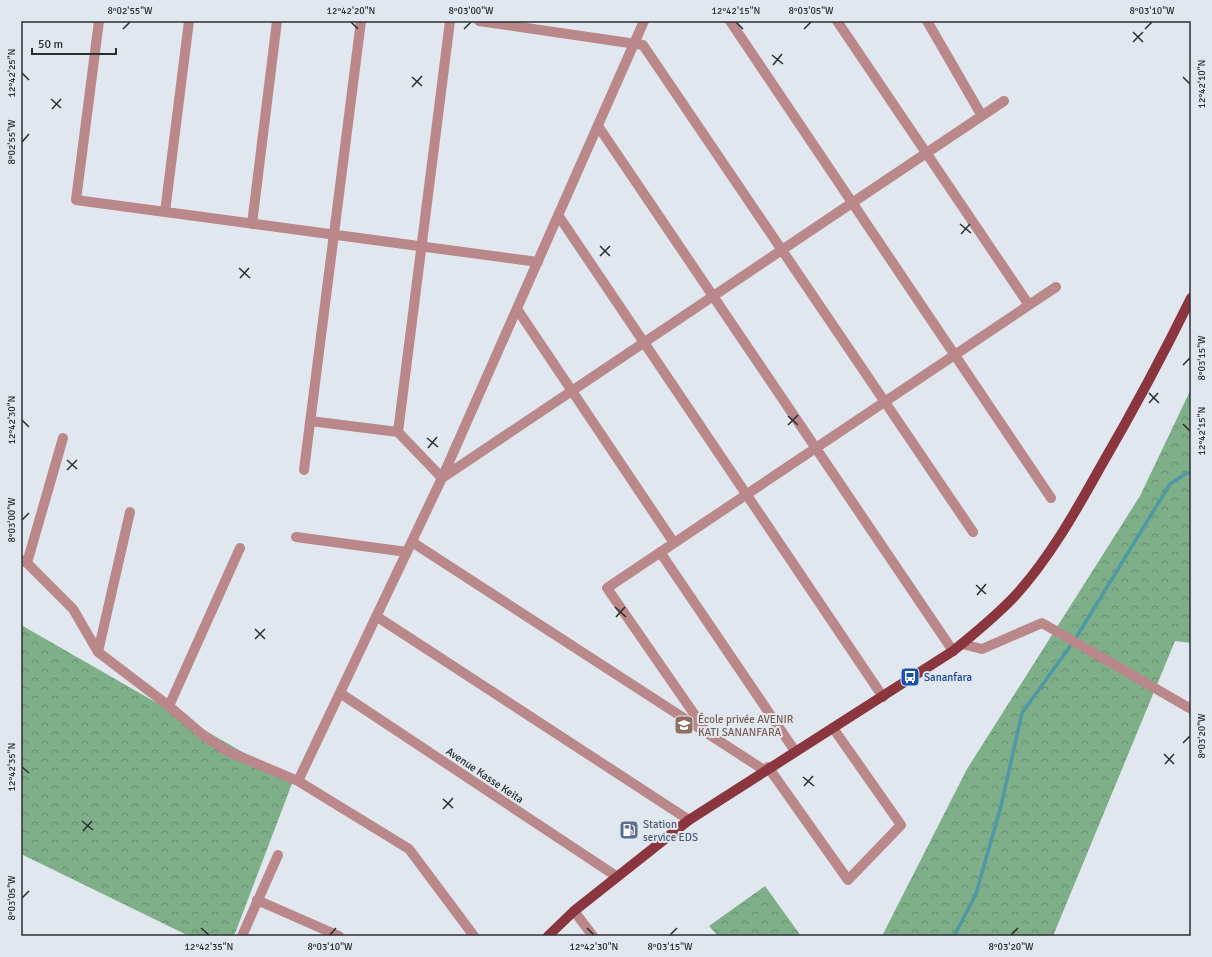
<svg xmlns="http://www.w3.org/2000/svg" width="1212" height="957" font-family="Signika,sans-serif">
	<defs>
		<pattern id="forest-crowns" width="20" height="18" patternUnits="userSpaceOnUse"><rect width="20" height="18" fill="#7eaf88"/><path d="M2 6a3 3 0 1 1 6 0M12 15a3 3 0 1 1 6 0" fill="none" stroke="#678f70"/></pattern>
	</defs>
	<rect width="100%" height="100%" fill="#e1e7ee"/>
	<path fill="url(#forest-crowns)" d="M 1191,389 L 1191,643 L 1175,641 L 1053,936 L 882,936 L 967,769 L 1140,496 Z
		M 21,625 L 293,781 L 234,936 L 189,936 L 21,854 Z
		M 765,886 L 801,936 L 718,936 L 709,926 Z"/>
	<g fill="none" stroke-linecap="round" stroke-linejoin="round">
		<path stroke="#4e98a7" stroke-width="3.5" d="M 954,936 L 976,894 L 1001,806 L 1022,713 L 1074,641 L 1170,484 L 1187,473 L 1191,473"/>
		<path stroke="#ba888a" stroke-width="10" d="M 99,21 L 76,200 L 538,262
			M 479,21 L 643,45 L 973,532
			M 730,21 L 1051,498
			M 837,21 L 1029,305
			M 927,21 L 982,116
			M 598,126 L 953,651
			M 165,212 L 189,21
			M 558,215 L 883,697
			M 252,224 L 277,21
			M 517,309 L 674,543
			M 310,421 L 398,432 L 442,478
			M 398,432 L 450,21
			M 304,470 L 361,21
			M 442,478 L 1004,101
			M 296,537 L 407,552
			M 412,542 L 764,770
			M 660,552 L 795,751
			M 21,560 L 27,563 L 73,609 L 98,652 L 169,706 L 203,735 L 227,751 L 298,781 L 409,849 L 474,936
			M 27,563 L 63,438
			M 376,616 L 689,820
			M 962,644 L 982,649 L 1042,623 L 1191,709
			M 98,652 L 130,512
			M 340,693 L 616,876
			M 169,706 L 240,548
			M 708,734 L 607,588 L 1056,287
			M 768,767 L 848,880 L 901,825 L 833,728
			M 298,781 L 442,478 L 644,21
			M 257,900 L 339,936
			M 574,911 L 593,936
			M 242,936 L 278,855"/>
		<path stroke="#8b353f" stroke-width="10" d="M 548,936 L 574,911 L 689,820 L 953,651 C 974,634 995,617 1014,597 C 1049,559 1076,511 1101,466 C 1133,411 1163,355 1191,298"/>
	</g>
	<path fill="none" stroke="#2b2e30" stroke-width="1.5" d="M 351,22 L 358,29M 736,22 L 743,29M 123,29 L 130,22M 464,29 L 471,22M 804,29 L 811,22M 1145,29 L 1152,22M 1133,32 L 1143,42M 1133,42 L 1143,32M 772,55 L 783,64M 773,65 L 782,54M 22,73 L 29,80M 412,77 L 422,86M 1183,77 L 1190,84M 412,87 L 422,76M 51,99 L 61,108M 52,109 L 61,99M 22,142 L 29,134M 960,224 L 971,233M 961,234 L 970,224M 600,246 L 610,256M 600,256 L 610,246M 239,268 L 250,278M 240,278 L 249,268M 1183,365 L 1190,358M 1149,393 L 1159,403M 1149,403 L 1158,393M 788,416 L 798,425M 22,420 L 29,427M 1183,424 L 1190,431M 788,425 L 798,415M 427,438 L 438,447M 428,448 L 437,437M 67,460 L 77,469M 67,470 L 77,460M 22,520 L 29,513M 976,585 L 986,594M 977,595 L 986,584M 615,607 L 626,617M 616,617 L 625,607M 255,629 L 265,639M 255,639 L 265,629M 1183,743 L 1190,736M 1164,754 L 1174,764M 1165,764 L 1174,754M 22,767 L 29,773M 803,777 L 814,786M 804,786 L 813,776M 443,799 L 453,808M 443,809 L 453,798M 82,821 L 93,830M 83,831 L 92,821M 22,898 L 29,891M 201,928 L 209,935M 587,928 L 594,935M 330,935 L 336,928M 670,935 L 677,928M 1011,935 L 1018,928"/>
	<defs>
		<g id="bus-square" transform="scale(1)"><rect x="-9" y="-9" width="18" height="18" rx="4" fill="#1a4fb4" stroke="#e1e7ee"/><path d="M-5-6H5V4H4V6H2V4H-2V6H-4V4H-5ZM-3.5-4V0h7V-4ZM-3.5 1.2v1.5H-2V1.2ZM2 1.2v1.5H3.5V1.2Z" fill="#fff"/></g>
		<g id="school-square" transform="scale(1)"><rect x="-9" y="-9" width="18" height="18" rx="4" fill="#8d6e63" stroke="#e1e7ee"/><path d="M0-5L7-2L0 1L-7-2ZM-4 1L0 2.5L4 1V4Q0 6-4 4Z" fill="#fff"/></g>
		<g id="fuel-square" transform="scale(1)"><rect x="-9" y="-9" width="18" height="18" rx="4" fill="#5c6f8a" stroke="#e1e7ee"/><path d="M-5.5-6h7V0h2V4h1.3V-2.5L3-4.5l.8-.8L6-3V5H2.5V1h-1V6h-7ZM-4.2-4.7v3.2H.2V-4.7Z" fill="#fff"/></g>
	</defs>
	<g fill-rule="evenodd">
		<use href="#bus-square" x="910" y="677"/>
		<use href="#school-square" x="684" y="725"/>
		<use href="#fuel-square" x="629" y="830"/>
	</g>
	<g text-anchor="middle" stroke-width="4" stroke-linejoin="round" paint-order="stroke">
		<g font-size="11" fill="#164399" stroke="#e1e7ee" text-anchor="start">
			<text x="924" y="681">Sananfara</text>
		</g>
		<g font-size="11" fill="#785e54" stroke="#e1e7ee" text-anchor="start">
			<text x="698" y="723">École privée AVENIR<tspan x="698" dy="13">KATI SANANFARA</tspan></text>
		</g>
		<g font-size="11" fill="#2b2e30" stroke="#e1e7ee">
			<text transform="translate(485 775) rotate(34)" y="4">Avenue Kasse Keita</text>
		</g>
		<g font-size="11" fill="#4e5e75" stroke="#e1e7ee" text-anchor="start">
			<text x="643" y="828">Station<tspan x="643" dy="13">service EDS</tspan></text>
		</g>
	</g>
	<rect width="1212" height="957" fill="none" stroke="#e1e7ee" stroke-width="44"/>
	<path d="M32 48v6h84v-6" fill="none" stroke="#2b2e30" stroke-width="2"/>
	<text x="38" y="48" font-size="12" fill="#2b2e30" stroke="#e1e7ee" stroke-width="3" paint-order="stroke">50 m</text>
	<rect x="22" y="22" width="1168" height="913" fill="none" stroke="#2b2e30" stroke-width="1.5"/>
	<g font-size="10" text-anchor="middle" fill="#2b2e30">
		<text x="130" y="14">8°02'55"W</text>
		<text x="351" y="14">12°42'20"N</text>
		<text x="471" y="14">8°03'00"W</text>
		<text x="736" y="14">12°42'15"N</text>
		<text x="811" y="14">8°03'05"W</text>
		<text x="1152" y="14">8°03'10"W</text>
		<text transform="translate(11 73) rotate(-90)" y="4">12°42'25"N</text>
		<text transform="translate(1201 84) rotate(-90)" y="4">12°42'10"N</text>
		<text transform="translate(11 142) rotate(-90)" y="4">8°02'55"W</text>
		<text transform="translate(1201 358) rotate(-90)" y="4">8°03'15"W</text>
		<text transform="translate(11 420) rotate(-90)" y="4">12°42'30"N</text>
		<text transform="translate(1201 431) rotate(-90)" y="4">12°42'15"N</text>
		<text transform="translate(11 520) rotate(-90)" y="4">8°03'00"W</text>
		<text transform="translate(1201 736) rotate(-90)" y="4">8°03'20"W</text>
		<text transform="translate(11 767) rotate(-90)" y="4">12°42'35"N</text>
		<text transform="translate(11 898) rotate(-90)" y="4">8°03'05"W</text>
		<text x="209" y="950">12°42'35"N</text>
		<text x="330" y="950">8°03'10"W</text>
		<text x="594" y="950">12°42'30"N</text>
		<text x="670" y="950">8°03'15"W</text>
		<text x="1011" y="950">8°03'20"W</text>
	</g>
</svg>
